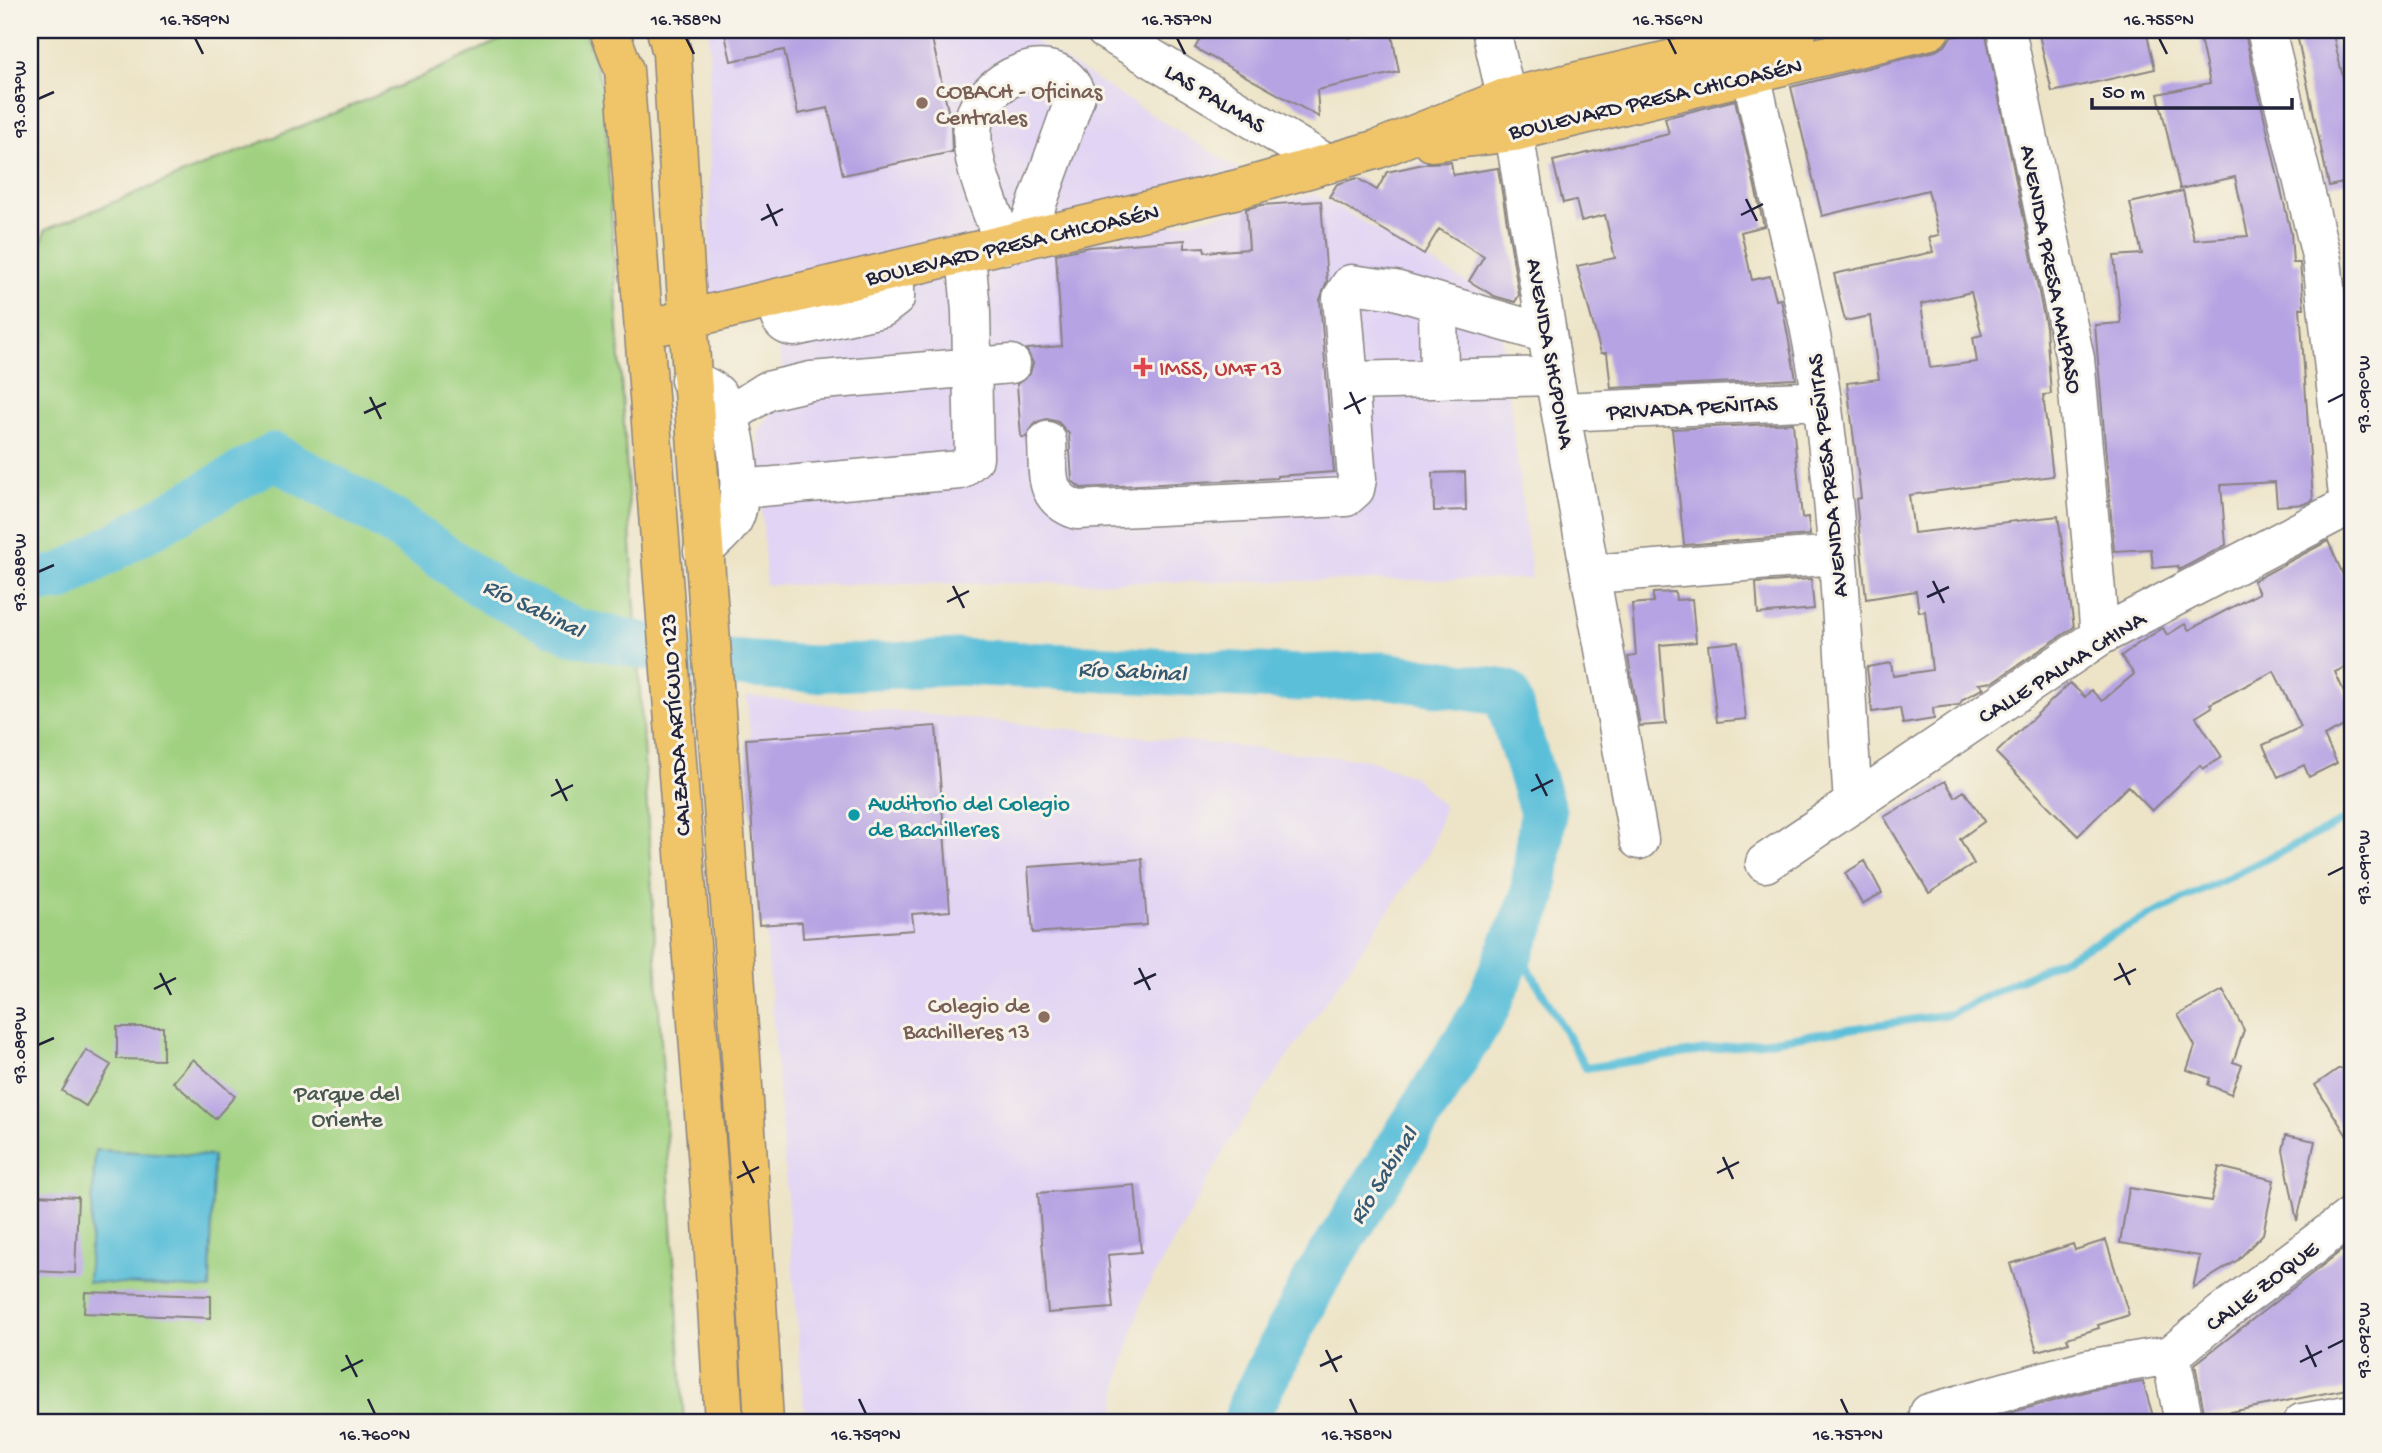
<svg xmlns="http://www.w3.org/2000/svg" width="2382" height="1453" font-family="'Gochi Hand',sans-serif">
	<rect width="100%" height="100%" fill="#f7f3e8"/>
	<filter id="ink" filterUnits="userSpaceOnUse"><feTurbulence type="fractalNoise" baseFrequency=".0143" numOctaves="2"/><feDisplacementMap in="SourceGraphic" scale="14" xChannelSelector="R" yChannelSelector="G"/><feConvolveMatrix kernelMatrix="1 2 1 2 8 2 1 2 1" color-interpolation-filters="sRGB"/></filter>
	<filter id="wash" filterUnits="userSpaceOnUse"><feTurbulence type="fractalNoise" baseFrequency=".00686" numOctaves="4" result="noise"/><feDisplacementMap in="SourceGraphic" scale="28" xChannelSelector="R" yChannelSelector="G"/><feGaussianBlur stdDeviation="1.57" result="paint"/><feColorMatrix in="noise" values="0 0 0 0 0 0 0 0 0 0 0 0 0 0 0 0 0 1.4 0 .05"/><feComposite in="paint" operator="in"/></filter>
	<g filter="url(#wash)">
		<rect width="100%" height="100%" fill="#ede4c7"/>
		<path fill="#e1d4f4" d="M 709,30 L 1017,30 L 1251,177 L 710,295 Z
			M 1315,194 L 1497,300 L 1532,579 L 766,585 L 758,432 L 786,392 L 778,342 L 910,312 L 903,284 Z
			M 747,696 L 1368,760 L 1413,776 L 1444,807 L 1431,849 L 1233,1136 L 1144,1294 L 1119,1380 L 1114,1423 L 805,1423 Z"/>
		<path fill="#a0d180" stroke="#617a5e" stroke-width="2" d="M 521,30 L 585,30 L 604,94 L 684,1423 L 30,1423 L 30,302 L 45,230 L 415,80 Z"/>
		<path fill="#5bbfd9" stroke="#3e708a" stroke-width="2" d="M 95,1150 L 213,1156 L 210,1289 L 88,1282 Z"/>
		<g fill="none" stroke-linecap="round" stroke-linejoin="round">
			<path stroke="#5bbfd9" stroke-width="8" d="M 1514,943 L 1586,1068 L 1950,1014 L 2352,817"/>
			<path stroke="#5bbfd9" stroke-width="47" d="M 30,580 L 60,578 L 274,456 L 390,520 L 493,592 L 572,631 L 726,663 L 812,669 L 960,662 L 1302,678 L 1383,675 L 1506,693 L 1543,812 L 1533,898 L 1485,1011 L 1318,1276 L 1252,1403 L 1246,1423"/>
		</g>
		<g id="blocks">
			<path fill="#b6a3e3" fill-rule="evenodd" d="M 724,30 L 930,30 L 951,124 L 952,152 L 843,175 L 828,108 L 798,114 L 784,50 L 731,61 Z
				M 1205,30 L 1347,30 L 1348,38 L 1391,30 L 1399,72 L 1317,90 L 1319,117 L 1195,48 Z
				M 1985,30 L 2046,327 L 2051,394 L 2043,395 L 2053,476 L 1909,495 L 1914,533 L 2058,516 L 2074,627 L 1993,682 L 1979,684 L 1984,688 L 1963,699 L 1959,705 L 1933,708 L 1934,719 L 1903,724 L 1900,708 L 1872,712 L 1867,667 L 1891,663 L 1893,676 L 1932,670 L 1925,611 L 1919,612 L 1916,591 L 1866,599 L 1856,499 L 1861,498 L 1847,383 L 1879,379 L 1870,316 L 1845,321 L 1834,274 L 1933,252 L 1929,237 L 1939,235 L 1928,190 L 1822,216 L 1791,87 L 1935,51 L 1945,46 L 1951,37 ZM 1971,292 L 1982,335 L 1973,337 L 1977,362 L 1930,368 L 1921,304 Z
				M 2038,30 L 2146,30 L 2155,69 L 2052,92 Z
				M 2198,30 L 2244,30 L 2291,233 L 2293,263 L 2300,263 L 2304,308 L 2300,308 L 2313,500 L 2304,504 L 2277,506 L 2275,482 L 2221,485 L 2226,545 L 2179,570 L 2178,566 L 2153,568 L 2151,549 L 2114,551 L 2095,325 L 2121,323 L 2114,256 L 2142,254 L 2130,203 L 2183,191 L 2194,240 L 2248,236 L 2235,177 L 2180,189 L 2158,94 L 2210,83 Z
				M 2296,30 L 2332,30 L 2344,82 L 2352,80 L 2352,181 L 2329,186 Z
				M 1735,100 L 1764,226 L 1741,232 L 1752,280 L 1770,276 L 1776,300 L 1781,299 L 1796,379 L 1611,388 L 1607,353 L 1601,353 L 1577,266 L 1615,258 L 1605,215 L 1581,221 L 1576,200 L 1563,203 L 1553,161 L 1669,134 L 1665,118 Z
				M 1451,162 L 1453,175 L 1498,168 L 1519,295 L 1515,302 L 1494,296 L 1469,281 L 1484,256 L 1439,229 L 1424,254 L 1329,197 L 1337,184 L 1357,178 L 1377,190 L 1387,172 L 1428,163 Z
				M 1321,201 L 1327,281 L 1320,300 L 1334,472 L 1277,476 L 1277,478 L 1081,488 L 1072,481 L 1069,434 L 1058,422 L 1047,419 L 1036,422 L 1026,437 L 1021,437 L 1017,384 L 1030,374 L 1033,363 L 1026,349 L 1062,346 L 1056,254 L 1089,247 L 1185,240 L 1185,248 L 1204,247 L 1205,252 L 1249,249 L 1246,209 L 1261,205 Z
				M 1793,423 L 1802,518 L 1808,517 L 1810,535 L 1684,545 L 1672,429 Z
				M 1465,472 L 1466,510 L 1434,511 L 1433,473 Z
				M 2328,541 L 2352,595 L 2352,664 L 2335,672 L 2352,709 L 2352,722 L 2324,736 L 2337,763 L 2309,777 L 2304,765 L 2278,777 L 2263,745 L 2301,727 L 2274,671 L 2210,704 L 2212,707 L 2196,717 L 2222,757 L 2203,769 L 2200,765 L 2152,811 L 2128,786 L 2078,836 L 1996,753 L 2070,683 L 2085,697 L 2091,690 L 2102,701 L 2134,674 L 2121,656 L 2139,643 L 2163,628 L 2167,635 L 2185,624 L 2189,630 L 2259,593 L 2253,581 Z
				M 1811,579 L 1814,609 L 1758,614 L 1756,583 Z
				M 1675,592 L 1676,600 L 1692,599 L 1696,642 L 1660,645 L 1666,724 L 1640,726 L 1628,657 L 1636,656 L 1632,604 L 1653,602 L 1653,593 Z
				M 1738,642 L 1746,719 L 1717,722 L 1708,645 Z
				M 936,726 L 950,911 L 912,914 L 914,930 L 803,938 L 802,922 L 759,925 L 746,739 Z
				M 1945,781 L 1955,797 L 1964,791 L 1985,821 L 1960,839 L 1974,864 L 1929,893 L 1884,817 Z
				M 1142,859 L 1147,925 L 1033,933 L 1028,867 Z
				M 1865,861 L 1882,893 L 1862,904 L 1845,873 Z
				M 2223,990 L 2244,1030 L 2233,1062 L 2242,1065 L 2231,1094 L 2208,1085 L 2210,1078 L 2187,1070 L 2195,1046 L 2178,1015 Z
				M 117,1027 L 163,1027 L 163,1060 L 117,1059 Z
				M 86,1050 L 111,1065 L 86,1106 L 62,1091 Z
				M 193,1059 L 235,1096 L 215,1119 L 173,1082 Z
				M 2338,1069 L 2347,1069 L 2352,1078 L 2352,1144 L 2315,1085 Z
				M 2286,1135 L 2315,1141 L 2297,1221 L 2283,1150 Z
				M 2219,1167 L 2274,1180 L 2263,1234 L 2238,1260 L 2193,1288 L 2200,1256 L 2120,1243 L 2129,1188 L 2211,1201 Z
				M 1135,1185 L 1141,1252 L 1108,1255 L 1113,1308 L 1048,1313 L 1038,1193 Z
				M 35,1195 L 78,1197 L 75,1273 L 32,1271 Z
				M 2106,1240 L 2129,1315 L 2098,1325 L 2099,1328 L 2067,1338 L 2069,1342 L 2037,1351 L 2010,1264 L 2073,1244 L 2075,1250 Z
				M 2352,1249 L 2352,1388 L 2205,1417 L 2195,1364 L 2341,1251 Z
				M 85,1292 L 211,1296 L 211,1318 L 84,1313 Z
				M 2143,1382 L 2155,1423 L 1974,1423 L 2092,1390 Z"/>
		</g>
	</g>
	<g filter="url(#ink)">
		<use href="#blocks" fill-opacity="0" stroke="#888381" stroke-width="2"/>
		<g fill="none" stroke-linecap="round" stroke-linejoin="round">
			<g stroke="#888381" stroke-width="41">
				<path id="minor" d="M 1105,30 L 1327,164
					M 1491,30 L 1514,132 L 1554,376 L 1639,840
					M 2006,30 L 2075,359 L 2100,636
					M 2266,30 L 2322,260 L 2349,505
					M 1745,42 C 1767,162 1805,279 1822,401 C 1840,534 1844,670 1853,804
					M 1004,245 C 992,209 968,162 973,124 C 979,81 1058,42 1076,95 L 1024,240
					M 775,299 C 778,313 779,326 795,327 L 882,308 L 895,298 L 895,271
					M 1438,303 L 1439,379
					M 1547,334 L 1395,290 L 1351,284 L 1342,298 L 1349,381 L 1554,376
					M 690,380 C 699,384 712,388 718,395 C 736,414 747,497 733,520 C 726,531 713,541 703,551
					M 1562,412 L 1822,400
					M 731,414 L 767,391 L 811,381 L 1011,364
					M 1047,441 C 1049,474 1042,497 1077,510 L 1346,497 L 1355,489 L 1357,479 L 1349,381
					M 739,489 L 960,470 L 974,458 L 971,311 L 966,254
					M 1591,574 L 1837,555
					M 1765,863 L 2100,636 L 2352,504
					M 2171,1355 L 2221,1314 L 2352,1216
					M 2171,1355 L 2184,1423
					M 1929,1413 L 2087,1369 L 2171,1355
					M 2302,1423 L 2352,1414"/>
			</g>
			<g stroke="#888381" stroke-width="41">
				<path id="major" d="M 609,30 L 624,70 L 711,1205 L 724,1423
					M 666,30 L 672,53 C 697,510 739,966 764,1423
					M 1432,142 L 1514,132 L 1930,30
					M 662,325 L 1238,189 L 1378,149 L 1505,98 L 1798,30"/>
			</g>
			<use href="#minor" stroke="#fff" stroke-width="38"/>
			<use href="#major" stroke="#f0c469" stroke-width="38"/>
		</g>
	</g>
	<path fill="none" stroke="#22223b" stroke-width="2.5" d="M 195,38 L 203,54M 686,38 L 694,54M 1177,38 L 1185,54M 1668,38 L 1676,54M 2159,38 L 2167,54M 38,99 L 54,92M 1746,199 L 1757,221M 767,204 L 777,226M 1741,215 L 1763,204M 761,220 L 783,209M 1350,392 L 1360,414M 370,397 L 381,419M 2328,402 L 2344,394M 1344,409 L 1366,398M 364,413 L 386,403M 38,572 L 54,565M 1933,581 L 1944,603M 953,586 L 964,608M 1927,597 L 1949,587M 947,602 L 969,591M 1536,774 L 1547,796M 556,779 L 567,801M 1531,791 L 1553,780M 551,796 L 573,785M 2328,875 L 2344,867M 2119,963 L 2130,985M 1139,968 L 1150,990M 160,973 L 171,995M 2114,980 L 2136,969M 1134,984 L 1156,974M 154,989 L 176,978M 38,1045 L 54,1038M 1723,1157 L 1733,1179M 743,1161 L 754,1183M 1717,1173 L 1739,1162M 737,1178 L 759,1167M 2306,1345 L 2316,1367M 2328,1348 L 2344,1340M 1326,1350 L 1337,1372M 346,1355 L 357,1377M 2300,1362 L 2322,1351M 1320,1366 L 1342,1356M 341,1371 L 363,1360M 368,1399 L 375,1414M 859,1399 L 866,1414M 1350,1399 L 1357,1414M 1841,1399 L 1848,1414"/>
	<g fill="#8d6e63" stroke="#f7f3e8" stroke-width="2.5">
		<circle cx="922" cy="103" r="7"/>
		<circle cx="1044" cy="1017" r="7"/>
	</g>
	<path fill="#e0444e" stroke="#f7f3e8" stroke-width="2.5" d="M1139.5 356.5h7v7h7v7h-7v7h-7v-7h-7v-7h7z"/>
	<circle fill="#0f9aa8" stroke="#f7f3e8" stroke-width="2.5" cx="854" cy="815" r="7"/>
	<g text-anchor="middle" stroke-width="6" stroke-linejoin="round" paint-order="stroke">
		<g font-size="23" fill="#785e54" stroke="#f7f3e8" text-anchor="start">
			<text x="936" y="98">COBACH - Oficinas<tspan x="936" dy="26">Centrales</tspan></text>
			<text x="1030" y="1012" text-anchor="end">Colegio de<tspan x="1030" dy="26">Bachilleres 13</tspan></text>
		</g>
		<g font-size="23" fill="#22223b" stroke="#f7f3e8">
			<text transform="translate(1216 97) rotate(31)" y="8">LAS PALMAS</text>
			<text transform="translate(1655 97) rotate(-13)" y="8">BOULEVARD PRESA CHICOASÉN</text>
			<text transform="translate(1012 243) rotate(-13)" y="8">BOULEVARD PRESA CHICOASÉN</text>
			<text transform="translate(2053 269) rotate(79)" y="8">AVENIDA PRESA MALPASO</text>
			<text transform="translate(1552 353) rotate(80)" y="8">AVENIDA SHCPOINA</text>
			<text transform="translate(1692 406) rotate(-3)" y="8">PRIVADA PEÑITAS</text>
			<text transform="translate(1826 476) rotate(-96)" y="8">AVENIDA PRESA PEÑITAS</text>
			<text transform="translate(2061 666) rotate(-32)" y="8">CALLE PALMA CHINA</text>
			<text transform="translate(674 725) rotate(-94)" y="8">CALZADA ARTÍCULO 123</text>
			<text transform="translate(2261 1285) rotate(-37)" y="8">CALLE ZOQUE</text>
		</g>
		<g font-size="23" fill="#be3a42" stroke="#f7f3e8" text-anchor="start">
			<text x="1159" y="375">IMSS, UMF 13</text>
		</g>
		<g font-size="23" fill="#0d838f" stroke="#f7f3e8" text-anchor="start">
			<text x="868" y="810">Auditorio del Colegio<tspan x="868" dy="26">de Bachilleres</tspan></text>
		</g>
		<g font-size="23" fill="#485750" stroke="#f7f3e8">
			<text x="347" y="1100">Parque del<tspan x="347" dy="26">Oriente</tspan></text>
		</g>
		<g font-size="24" font-style="italic" fill="#365972" stroke="#f7f3e8">
			<text transform="translate(534 607) rotate(26)" y="8">Río Sabinal</text>
			<text transform="translate(1132 670) rotate(3)" y="8">Río Sabinal</text>
			<text transform="translate(1382 1175) rotate(-58)" y="8">Río Sabinal</text>
		</g>
	</g>
	<rect width="2382" height="1453" fill="none" stroke="#f7f3e8" stroke-width="77"/>
	<path d="M2092 98v10h200v-10" fill="none" stroke="#22223b" stroke-width="3.5"/>
	<text x="2102" y="98" font-size="21" fill="#22223b" stroke="#f7f3e8" stroke-width="5" paint-order="stroke">50 m</text>
	<rect x="38" y="38" width="2306" height="1376" fill="none" stroke="#22223b" stroke-width="2.5"/>
	<g font-size="18" text-anchor="middle" fill="#22223b">
		<text x="195" y="25">16.759°N</text>
		<text x="686" y="25">16.758°N</text>
		<text x="1177" y="25">16.757°N</text>
		<text x="1668" y="25">16.756°N</text>
		<text x="2159" y="25">16.755°N</text>
		<text transform="translate(19 99) rotate(-90)" y="6">93.087°W</text>
		<text transform="translate(2363 394) rotate(-90)" y="6">93.090°W</text>
		<text transform="translate(19 572) rotate(-90)" y="6">93.088°W</text>
		<text transform="translate(2363 867) rotate(-90)" y="6">93.091°W</text>
		<text transform="translate(19 1045) rotate(-90)" y="6">93.089°W</text>
		<text transform="translate(2363 1340) rotate(-90)" y="6">93.092°W</text>
		<text x="375" y="1440">16.760°N</text>
		<text x="866" y="1440">16.759°N</text>
		<text x="1357" y="1440">16.758°N</text>
		<text x="1848" y="1440">16.757°N</text>
	</g>
</svg>
